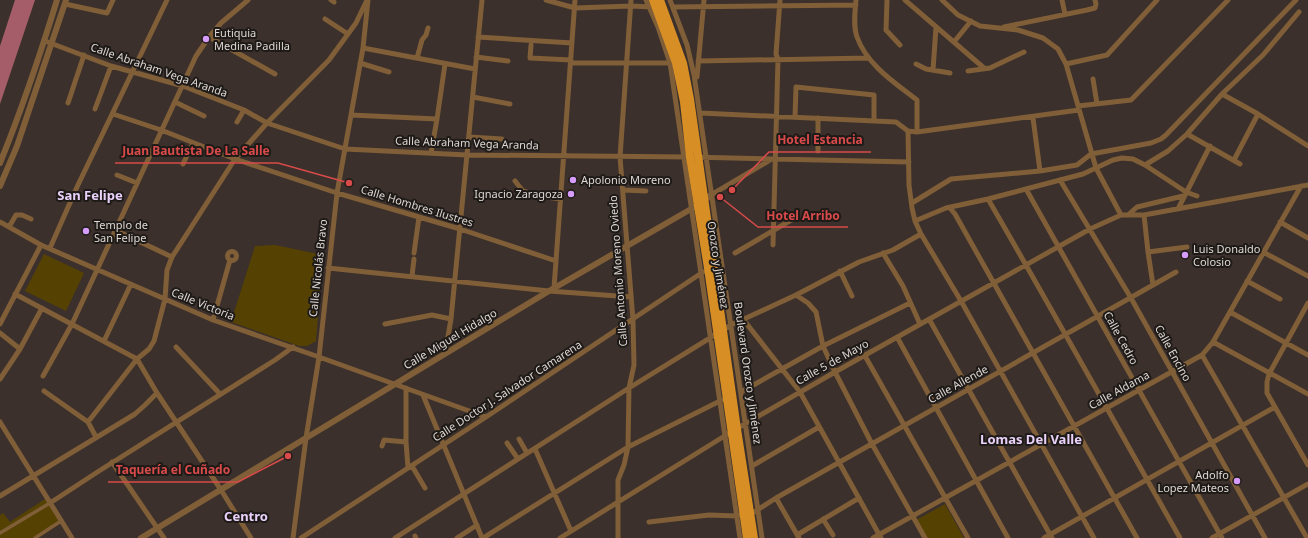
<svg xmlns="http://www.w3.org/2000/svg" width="1308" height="538" font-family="'Noto Sans',sans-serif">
	<rect width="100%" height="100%" fill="#3b302b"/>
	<path fill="#554203" d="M 275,245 L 323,255 L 316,341 L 307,346 L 299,346 L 231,322 L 255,246 Z
		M 44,254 L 84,273 L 66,311 L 25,291 Z
		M 45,499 L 61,523 L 38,538 L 0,538 L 0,515 L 3,513 L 10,522 Z
		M 945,504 L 964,538 L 926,538 L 916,520 Z"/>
	<path fill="#a55e69" d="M 15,0 L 35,0 L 0,104 L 0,46 Z"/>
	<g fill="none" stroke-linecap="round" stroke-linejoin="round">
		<path stroke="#7f5e38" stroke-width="3.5" d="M 0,533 L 50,503
			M 35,538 L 61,521"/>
		<path stroke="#7f5e38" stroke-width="5" d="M 331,0 L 334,2
			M 546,0 L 575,8 L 631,6 L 652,7
			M 646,0 L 658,27 L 670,63 L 740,538
			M 670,0 L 687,45 L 694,75 L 762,538
			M 856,0 C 855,12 853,26 857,37 C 867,65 895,83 917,100 L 917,132
			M 887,0 L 886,30 L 900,45
			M 905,0 L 984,68
			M 942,0 L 958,15 L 980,26 L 1018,30 L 1043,38 L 1058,49 L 1066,64 L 1096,168 L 1121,215
			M 1062,0 L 1065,14
			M 65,4 L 107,13 L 113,0
			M 673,7 L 856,5
			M 325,19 L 348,34
			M 1004,27 L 1087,10 L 1095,8 L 1096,4 L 1095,0
			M 209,37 L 275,74
			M 478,37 L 572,43
			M 45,41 L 111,66 L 183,86 L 244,110 L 267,123 L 345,149 L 467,155 L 690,157 L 909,162
			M 954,42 L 971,21
			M 531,45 L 530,58 L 571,60
			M 363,48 L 475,69
			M 476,57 L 508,61
			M 417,58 L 422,40 L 426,35 L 428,28
			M 698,61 L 869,58
			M 360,63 L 389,72
			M 571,63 L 671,63
			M 916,64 L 926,69 L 950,73
			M 1066,64 L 1107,55 L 1157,0
			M 933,70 L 936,27
			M 968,71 L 990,68 L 1024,52
			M 697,77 L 704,0
			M 1093,79 L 1097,104
			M 1222,94 L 1258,114 L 1308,146
			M 473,97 L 510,104
			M 175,102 L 204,116
			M 68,103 L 84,55
			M 1078,106 L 1131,100 L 1228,0
			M 95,109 L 111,66
			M 700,113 L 896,122 L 908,131
			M 113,114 L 161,130 L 235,159 L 337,193 L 460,229 L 556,261
			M 351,115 L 437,119
			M 795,117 L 796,87 L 874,95 L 874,120
			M 1033,118 L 1040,171
			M 237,122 L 244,110
			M 908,131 L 909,185 L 912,208 L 915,221 L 921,234 L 961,301 L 1094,538
			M 908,131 L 917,132 L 1079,110
			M 1187,134 L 1240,164
			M 469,137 L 502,139
			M 818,151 L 818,118
			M 431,153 L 437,119 L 445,64
			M 1234,160 L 1258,114
			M 183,164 L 193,143
			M 1145,165 L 1168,151 L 1187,134 L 1222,94 L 1263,55 L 1299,12
			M 117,175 L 137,183
			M 1060,180 L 1131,298 L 1265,538
			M 515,181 L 523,191 L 539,196 L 561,199
			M 1026,189 L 1222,538
			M 623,190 L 646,191
			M 711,195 L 770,160
			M 988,199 C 1053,311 1116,425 1180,538
			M 912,203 L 951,179 L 1040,171 L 1077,165 L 1091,154 L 1151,143 L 1161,139 L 1166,135 L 1296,0
			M 950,208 L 955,214 L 1137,538
			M 1178,209 L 1210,146
			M 1128,215 L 1137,207 L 1183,196
			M 1144,215 L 1148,252 L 1153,285
			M 915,221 L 946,208 L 988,199 L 1083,174 L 1113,160 L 1122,158 L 1133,159 L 1145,165 L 1186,192 L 1197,196
			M 0,222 L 41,245 L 213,320 L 319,357 L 486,417
			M 1280,222 L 1308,238
			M 9,227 L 16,215 L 22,215 L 31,219
			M 115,230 L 172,257
			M 773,245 L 778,59 L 776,54 L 780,0
			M 50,248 L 77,187 L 167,0
			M227.5 256a4.5 4.5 0 1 1 9 0a4.5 4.5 0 1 1-9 0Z
			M 1148,252 L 1187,247
			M 1263,252 L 1308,276
			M 414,253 L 419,217
			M 735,253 L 793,219
			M 883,253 L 903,286 L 920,324
			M 328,268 L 549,291 L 631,297
			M 840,271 L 852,296
			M 412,276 L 414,259
			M 1247,281 L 1280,299
			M 554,288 L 575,0
			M 15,294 L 137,359 L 157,393 L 221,490 L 251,538
			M 796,295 L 808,303 L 816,312 L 823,346 L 835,372 L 872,444 L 925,538
			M 1308,303 L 1269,374 L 1267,382 L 1267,393 L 1308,465
			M 1230,312 L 1308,355
			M 743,319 L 800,392 L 881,538
			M 929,319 L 1052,538
			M 213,320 L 230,260
			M 0,324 L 41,245
			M 385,324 L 432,315 L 451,319
			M 0,333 L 20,349
			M 897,337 L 1008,538
			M 104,341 L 131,284
			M 1213,342 L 1308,394
			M 176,347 L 220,394
			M 445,354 L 451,319 L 482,0
			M 1202,355 L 1307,538
			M 865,356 L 968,538
			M 43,376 L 72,324 L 196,56 L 209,37 L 221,23 L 248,0
			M 0,379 L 20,349 L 42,308
			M 406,388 L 406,442 L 408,468
			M 44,391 L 88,422 L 96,437
			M 741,392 L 823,346 L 910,303
			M 423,395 L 482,538
			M 0,422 L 72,538
			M 88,422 L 137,359 L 149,349 L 154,341 L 165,299 L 167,270 L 172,257 L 235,159 L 267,123 L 329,60 L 356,23 L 367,0
			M 519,439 L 527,453
			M 507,443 L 518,459
			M 382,446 L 384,440 L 406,442
			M 535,449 L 571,531
			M 112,462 L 164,538
			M 412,466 L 425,488
			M 752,466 L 819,427
			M 0,496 L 135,414 L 145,405 L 157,393
			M 776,498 L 799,538
			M 50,503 L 99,471 L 275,360 L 293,347
			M 823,519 L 833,535
			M 649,522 L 709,515 L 737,516 L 751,514 L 776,498 L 1176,272
			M 797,535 L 859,498
			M 415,536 L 416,538
			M 293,538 L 306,438 L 319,357 L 337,193 L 363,48 L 368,0
			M 301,538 L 486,417 L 703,272
			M 395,538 L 629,388 L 731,325 L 796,295 L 859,262 L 893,250 L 921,234
			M 457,538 L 477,525
			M 483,538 L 628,447 L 722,400
			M 560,538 L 731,432 L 835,372 L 1090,229 L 1121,215 L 1144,215 L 1308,185
			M 618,538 L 618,480 L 624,465 L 628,447 L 629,388 L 634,365 L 633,320 L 620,157 L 631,0
			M 873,538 L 1202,355 L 1213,342 L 1301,186
			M 1044,538 L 1275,407
			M 1212,538 L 1308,484"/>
		<path stroke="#7f5e38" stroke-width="6" d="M 0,163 C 22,109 40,55 57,0
			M 0,186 L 17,146 L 66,0
			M 141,538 L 549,291 L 698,205 L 711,195"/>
		<path stroke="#d78e24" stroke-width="8" d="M 653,0 L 676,63 L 684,102 L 690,157 L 708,268 L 747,538
			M 660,0 L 683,63 L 690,99 L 737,429 L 754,538"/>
	</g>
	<g fill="#d59cfb" stroke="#1e1a17" stroke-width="1.5">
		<circle cx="206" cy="39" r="4"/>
		<circle cx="573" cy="180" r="4"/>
		<circle cx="571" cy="194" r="4"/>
		<circle cx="86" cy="231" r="4"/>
		<circle cx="1185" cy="255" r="4"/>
		<circle cx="1237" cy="481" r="4"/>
	</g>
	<g text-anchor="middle" stroke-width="4" stroke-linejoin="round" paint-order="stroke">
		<g font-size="11" fill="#dfd8d4" stroke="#1e1a17" text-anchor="start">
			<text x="214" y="37">Eutiquia<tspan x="214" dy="13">Medina Padilla</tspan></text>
			<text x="581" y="184">Apolonio Moreno</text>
			<text x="563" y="198" text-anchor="end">Ignacio Zaragoza</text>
			<text x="94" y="229">Templo de<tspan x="94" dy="13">San Felipe</tspan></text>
			<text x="1193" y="253">Luis Donaldo<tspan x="1193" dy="13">Colosio</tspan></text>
			<text x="1229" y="479" text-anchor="end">Adolfo<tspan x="1229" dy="13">Lopez Mateos</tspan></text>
		</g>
		<g font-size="11" fill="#dfd8d4" stroke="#1e1a17">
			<text transform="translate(159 70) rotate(19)" y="4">Calle Abraham Vega Aranda</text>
			<text transform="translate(467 143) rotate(2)" y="4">Calle Abraham Vega Aranda</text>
			<text transform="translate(417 206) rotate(17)" y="4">Calle Hombres Ilustres</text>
			<text transform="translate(718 265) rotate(81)" y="4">Orozco y Jiménez</text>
			<text transform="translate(318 268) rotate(-84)" y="4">Calle Nicolás Bravo</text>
			<text transform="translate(618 271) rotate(-94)" y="4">Calle Antonio Moreno Oviedo</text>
			<text transform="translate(203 304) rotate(22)" y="4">Calle Victoria</text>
			<text transform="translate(1121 338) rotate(61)" y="4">Calle Cedro</text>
			<text transform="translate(450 339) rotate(-31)" y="4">Calle Miguel Hidalgo</text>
			<text transform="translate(1173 353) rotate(61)" y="4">Calle Encino</text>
			<text transform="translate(832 362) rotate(-29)" y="4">Calle 5 de Mayo</text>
			<text transform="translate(748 373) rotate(82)" y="4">Boulevard Orozco y Jiménez</text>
			<text transform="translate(958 384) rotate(-29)" y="4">Calle Allende</text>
			<text transform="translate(1119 390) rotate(-29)" y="4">Calle Aldama</text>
			<text transform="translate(507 391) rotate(-33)" y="4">Calle Doctor J. Salvador Camarena</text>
		</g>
		<g font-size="13" font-weight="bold" fill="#e9d1fa" stroke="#1e1a17">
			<text x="90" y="200">San Felipe</text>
			<text x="1031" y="444">Lomas Del Valle</text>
			<text x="246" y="521">Centro</text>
		</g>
	</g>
	<path fill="none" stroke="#d84b4a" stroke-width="1.5" d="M732 190L769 152H871M349 183L278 163H115M720 197L758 227H848M288 456L238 482H108"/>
	<g fill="#d84b4a" stroke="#1e1a17" stroke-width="1.5">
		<circle cx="732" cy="190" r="4"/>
		<circle cx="349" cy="183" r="4"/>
		<circle cx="720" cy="197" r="4"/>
		<circle cx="288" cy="456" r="4"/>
	</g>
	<g font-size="12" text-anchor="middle" font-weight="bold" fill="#d84b4a" stroke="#1e1a17" stroke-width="4" stroke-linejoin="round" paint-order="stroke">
		<text x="820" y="144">Hotel Estancia</text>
		<text x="196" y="155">Juan Bautista De La Salle</text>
		<text x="803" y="220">Hotel Arribo</text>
		<text x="173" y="474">Taquería el Cuñado</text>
	</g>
</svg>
